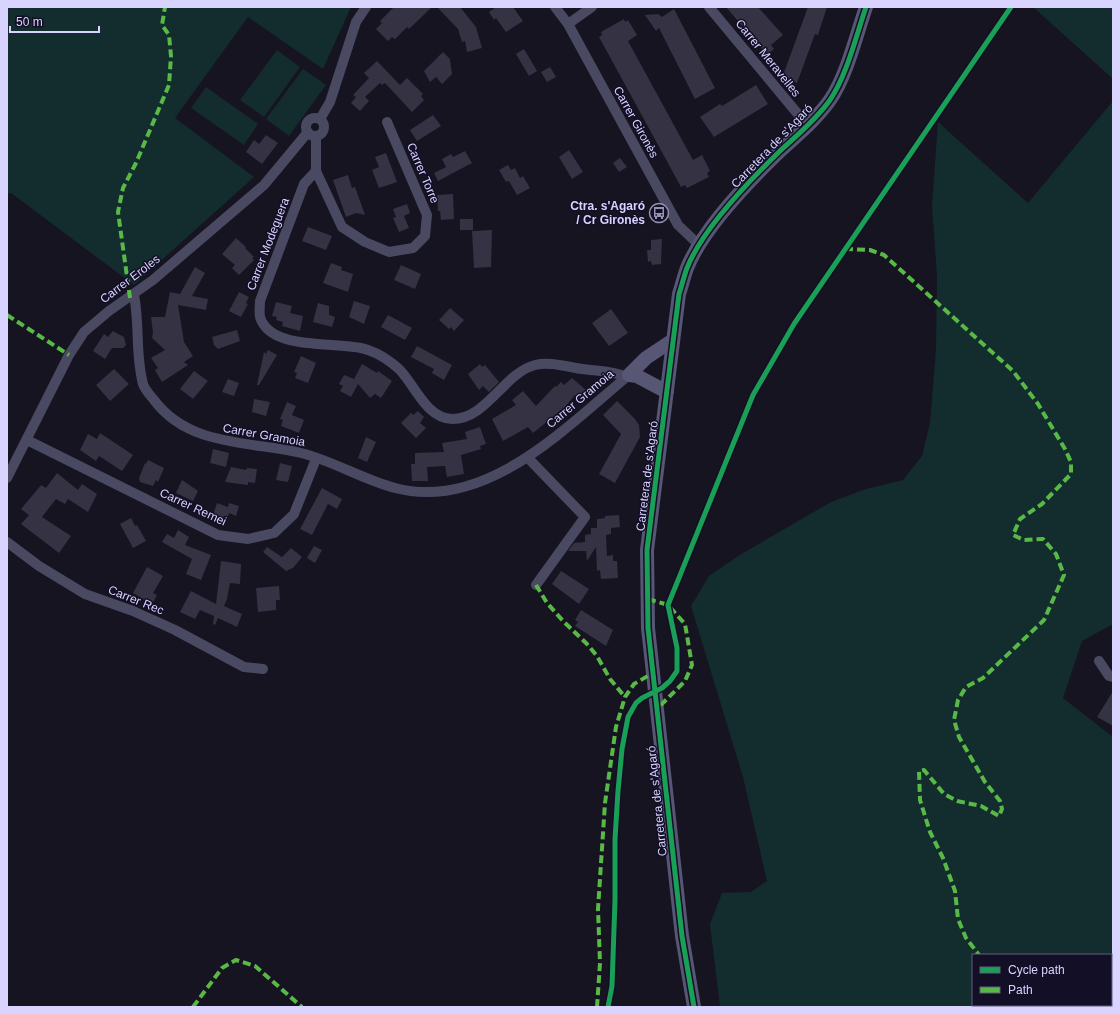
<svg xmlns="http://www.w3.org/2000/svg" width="1120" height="1014" font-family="Helvetica,sans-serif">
	<rect width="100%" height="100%" fill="#161421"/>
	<path fill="#132c2d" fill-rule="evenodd" d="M 7,7 L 351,7 L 323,69 L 248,17 L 175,118 L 254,177 L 134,285 L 11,193 L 7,194 Z
		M 1033,7 L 1113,7 L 1113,79 Z
		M 277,50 L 300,67 L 264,117 L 240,100 Z
		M 303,69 L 326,85 L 289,136 L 266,119 Z
		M 206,87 L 258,124 L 244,145 L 191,108 Z
		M 1113,101 L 1113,624 L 1082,641 L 1063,698 L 1113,737 L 1113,1007 L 720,1007 L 710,924 L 722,893 L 751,892 L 767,881 L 743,777 L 691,606 L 709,576 L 738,556 L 831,502 L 866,489 L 903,480 L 922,456 L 930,423 L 936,350 L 937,276 L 932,206 L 938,122 L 1028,203 ZM 973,955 L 1111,955 L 1111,1005 L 973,1005 Z"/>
	<path fill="#343243" d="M 394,7 L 432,7 L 409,29 L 407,27 L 395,39 L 392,37 L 388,41 L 376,29 L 382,23 L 380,21 Z
		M 437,7 L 460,7 L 476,27 L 482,48 L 467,52 L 465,41 L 462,42 L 458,29 Z
		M 496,7 L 513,7 L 523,21 L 506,32 L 496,18 L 494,20 L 489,12 Z
		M 726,7 L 758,7 L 783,35 L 771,45 L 774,49 L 767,55 Z
		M 808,7 L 827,7 L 818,35 L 815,34 L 797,83 L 782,78 Z
		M 674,9 L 715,88 L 695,99 L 659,28 L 656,31 L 645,15 L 658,14 L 662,17 Z
		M 624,19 L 625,22 L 628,20 L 637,35 L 628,41 L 693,160 L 702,155 L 710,171 L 707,173 L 709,177 L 687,188 L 685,185 L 681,187 L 599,37 L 602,35 L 601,32 Z
		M 524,49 L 537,71 L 529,76 L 516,54 Z
		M 443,52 L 450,59 L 452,74 L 442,84 L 436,77 L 430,82 L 424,71 Z
		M 377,61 L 400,85 L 407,78 L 423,94 L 421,96 L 424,100 L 412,112 L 385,83 L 382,85 L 380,83 L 365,97 L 369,101 L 360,111 L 351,103 L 356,97 L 353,95 L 369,78 L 364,73 Z
		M 550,67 L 556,77 L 547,82 L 541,72 Z
		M 756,85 L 768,104 L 714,137 L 700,117 L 720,104 L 722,106 Z
		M 433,115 L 441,126 L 417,141 L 410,130 Z
		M 266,135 L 278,143 L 262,164 L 246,152 L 254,140 L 259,144 Z
		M 569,150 L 583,172 L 572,179 L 559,157 Z
		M 465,151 L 472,163 L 438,181 L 434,173 L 446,167 L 442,159 L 451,154 L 453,157 Z
		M 386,153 L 397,182 L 379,188 L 372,170 L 379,167 L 375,157 Z
		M 620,158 L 627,167 L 619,172 L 613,163 Z
		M 508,165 L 511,170 L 515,168 L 520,178 L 523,176 L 530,188 L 517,195 L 509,181 L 506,182 L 499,170 Z
		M 348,175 L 352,188 L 355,187 L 365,215 L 356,213 L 346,217 L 333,180 Z
		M 453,194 L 454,219 L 441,220 L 440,211 L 438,211 L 437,195 Z
		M 407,204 L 410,213 L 404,216 L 409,228 L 399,232 L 393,218 L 396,217 L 393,209 Z
		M 460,219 L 473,219 L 473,230 L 460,230 Z
		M 308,227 L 332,236 L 326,250 L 302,241 Z
		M 492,230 L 491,267 L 474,268 L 472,231 Z
		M 236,238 L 246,247 L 245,248 L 254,257 L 252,258 L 254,260 L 239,275 L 232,268 L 235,265 L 222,254 Z
		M 662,239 L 661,264 L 652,265 L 651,261 L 648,262 L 647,250 L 651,250 L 651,240 Z
		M 331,263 L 342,267 L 341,270 L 353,274 L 348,292 L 323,283 Z
		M 401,265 L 421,274 L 415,289 L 394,280 Z
		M 195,267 L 205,273 L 192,296 L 208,299 L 206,310 L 178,305 L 184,342 L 193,356 L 184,362 L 188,365 L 162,382 L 155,370 L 158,368 L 151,358 L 165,350 L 152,338 L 153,333 L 151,317 L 165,317 L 170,292 L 180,294 Z
		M 239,292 L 249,297 L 246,303 L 248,304 L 241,317 L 229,311 Z
		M 354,301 L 370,306 L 364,324 L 349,317 Z
		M 276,302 L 292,306 L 290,313 L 303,316 L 300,331 L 282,326 L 283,322 L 276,320 L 277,317 L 272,316 Z
		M 318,303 L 329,306 L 329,315 L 335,317 L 332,327 L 313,322 Z
		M 450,308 L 464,320 L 454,331 L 451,327 L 449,329 L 439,320 Z
		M 611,309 L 628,333 L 609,346 L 592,323 Z
		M 388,315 L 412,328 L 405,340 L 381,327 Z
		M 237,330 L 240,341 L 218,349 L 214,345 L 212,337 Z
		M 113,331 L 124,337 L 126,345 L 123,348 L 112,348 L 105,359 L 93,351 L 104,334 L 108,337 Z
		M 417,346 L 452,365 L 444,380 L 432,373 L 434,369 L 411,357 Z
		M 268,350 L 277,355 L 259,385 L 257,385 L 264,352 L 266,354 Z
		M 301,356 L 316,363 L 308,383 L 295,378 L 297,373 L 294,372 Z
		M 362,364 L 377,373 L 378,371 L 392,381 L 381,398 L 375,394 L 370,398 L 358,384 L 351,397 L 340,391 L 343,386 L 339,384 L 344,375 L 354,379 Z
		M 480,364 L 482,367 L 485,365 L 499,382 L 489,392 L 483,386 L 479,390 L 468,374 Z
		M 114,369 L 129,384 L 110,401 L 96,385 Z
		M 194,371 L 208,381 L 193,399 L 180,389 Z
		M 572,378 L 586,390 L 579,399 L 575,395 L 565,407 L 533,433 L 528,427 L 503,441 L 492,419 L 516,405 L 512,400 L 523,391 L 536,406 L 555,386 L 556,387 L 561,382 L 564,385 Z
		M 228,379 L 239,383 L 234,396 L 222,392 Z
		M 254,399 L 270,402 L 266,416 L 252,412 Z
		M 617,401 L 635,419 L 639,425 L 640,437 L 615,483 L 599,474 L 621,434 L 603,415 Z
		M 287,402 L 296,406 L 292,415 L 304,420 L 299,433 L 281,426 L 283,420 L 280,419 Z
		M 418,411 L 424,417 L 420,423 L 426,428 L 416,438 L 401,423 L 411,413 L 413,415 Z
		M 480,427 L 486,444 L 480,446 L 481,449 L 461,455 L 464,474 L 447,477 L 445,466 L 427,467 L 428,481 L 412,481 L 411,464 L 415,464 L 415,453 L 444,452 L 442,443 L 467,439 L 465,432 Z
		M 100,433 L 133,455 L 122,471 L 99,456 L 96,461 L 80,450 L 88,434 L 97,439 Z
		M 366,437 L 376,442 L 367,462 L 358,458 Z
		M 213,449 L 229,453 L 226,467 L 210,463 Z
		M 148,460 L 164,468 L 158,482 L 156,480 L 153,486 L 140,482 L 139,478 L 145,463 L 146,464 Z
		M 280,463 L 292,466 L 288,482 L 276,480 Z
		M 231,467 L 246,470 L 247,468 L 257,469 L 255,483 L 248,482 L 248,485 L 225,482 Z
		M 57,473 L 78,490 L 82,484 L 97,494 L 88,512 L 68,499 L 65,504 L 56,499 L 42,517 L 71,536 L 59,553 L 21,524 L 29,515 L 21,509 L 41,485 L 46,488 Z
		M 182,480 L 198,491 L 193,501 L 176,493 Z
		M 322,488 L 342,499 L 337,509 L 328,504 L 312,535 L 300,529 Z
		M 217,503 L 228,507 L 229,503 L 239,506 L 236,516 L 229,513 L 228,517 L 224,516 L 223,519 L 213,515 Z
		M 619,515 L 620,527 L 611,528 L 611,534 L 606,535 L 607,556 L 613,555 L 613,561 L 617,561 L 618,578 L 601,579 L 600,570 L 597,571 L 596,547 L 587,561 L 586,551 L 568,551 L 574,543 L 585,542 L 585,535 L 591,534 L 591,528 L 597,528 L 597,519 L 605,518 L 605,516 Z
		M 131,518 L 135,526 L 137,525 L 146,541 L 133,548 L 120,524 Z
		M 178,530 L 189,537 L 185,545 L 211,555 L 201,580 L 186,574 L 192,559 L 162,542 L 167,534 L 174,538 Z
		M 314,546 L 322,550 L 315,563 L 307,558 Z
		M 267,547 L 282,557 L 291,548 L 302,557 L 293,568 L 286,571 L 263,552 Z
		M 221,561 L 241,564 L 240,584 L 230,583 L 227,599 L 224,606 L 242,614 L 237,627 L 218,618 L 215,625 L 213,624 L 214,616 L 200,610 L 195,619 L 180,612 L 191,591 L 216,604 Z
		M 147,567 L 163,576 L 153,593 L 157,595 L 152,604 L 133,593 Z
		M 561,571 L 589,589 L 579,604 L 552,584 Z
		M 279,586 L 280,600 L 276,600 L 276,610 L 258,612 L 256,588 Z
		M 581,610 L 613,630 L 606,646 L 575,626 L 578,622 L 575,620 Z
		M 1113,691 L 1113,726 L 1097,717 Z"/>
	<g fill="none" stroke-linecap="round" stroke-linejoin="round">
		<path stroke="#4a4962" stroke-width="10" d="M 555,7 L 568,24 L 678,225 L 699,245
			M 709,7 L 807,125
			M 568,24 L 592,7
			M306 127a9 9 0 1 1 18 0a9 9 0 1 1-18 0Z
			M 320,119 L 330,102 L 356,22 L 366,7
			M 316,136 L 316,171 L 342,227 L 365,242 L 389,252 L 413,248 L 425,236 L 427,215 L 387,122
			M 316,171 L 304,184 L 260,301 C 260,306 259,312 260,317 C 271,353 342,340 368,350 C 380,354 390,361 399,369 C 415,385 426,418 452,419 C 487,419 504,373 535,365 C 550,361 567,367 582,369 C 596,371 614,371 627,377
			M 134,295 C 140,326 135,353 143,384 C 145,390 150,395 154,400 C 189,447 250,441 301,453 C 331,460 364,480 395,488 C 486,512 566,427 629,375
			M 27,440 L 218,535 L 248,539 L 274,533 L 294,514 L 316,459
			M 528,458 L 585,517 L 536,585
			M 7,478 L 69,355 L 84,332 L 109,311 L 153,280 L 264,185 L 308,132
			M 7,542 L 39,566 L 85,594 L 133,611 L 175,630 L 244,667 L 263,669
			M 1099,661 L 1109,676 L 1113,677"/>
		<path stroke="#575674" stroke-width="14" d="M 629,375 L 646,358 L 673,340
			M 629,375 L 637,376 L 667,392
			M 694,1007 L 682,936 L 648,628 L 647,550 L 679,294 C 682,285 684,276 687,268 C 703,228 748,182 779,152 C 796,136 816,120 830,100 C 847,75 856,36 866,7"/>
		<path stroke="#58b947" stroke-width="4" stroke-dasharray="8 4" stroke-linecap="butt" d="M 845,249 L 870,250 L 884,255 L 1013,371 L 1038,404 L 1065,449 L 1071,462 L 1071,474 L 1042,504 L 1020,519 L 1013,535 L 1024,540 L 1043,539 L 1056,554 L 1064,575 L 1044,620 L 983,678 L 966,687 L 958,700 L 954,720 L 959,737 L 985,782 L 1000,801 L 1002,809 L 999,816 L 981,806 L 957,801 L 944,794 L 924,770 L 919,771 L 920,800 L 930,832 L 943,858 L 955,891 L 958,919 L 966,938 L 979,955
			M 130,298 L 118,212 L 123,188 L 136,163 L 169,85 L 171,56 L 169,35 L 162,25 L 165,7
			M 7,315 L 69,355
			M 536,585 L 547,603 L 564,622 L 587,644 L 597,656 L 610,679 L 625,697
			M 648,599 L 668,605 L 685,624 L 692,665 L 685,681 L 657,709
			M 1049,1005 L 1052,1007
			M 193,1007 L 222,968 L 236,960 L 255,966 L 302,1007
			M 597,1007 L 600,963 L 598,909 L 605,803 L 616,727 L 625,697 L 634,684 L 653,673"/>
		<g stroke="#130f26" stroke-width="8">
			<path id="cycleway" d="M 608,1007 L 612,986 L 615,900 L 615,839 L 618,791 L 622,749 L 628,717 L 636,703 L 642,698 L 662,688 L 670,681 L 677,671 L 677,648 L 668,605 L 753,395 L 794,324 L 1011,7
				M 694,1007 L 682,936 L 648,628 L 647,550 L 679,294 C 682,285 684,276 687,268 C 703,228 748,182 779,152 C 796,136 816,120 830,100 C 847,75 856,36 866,7"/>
		</g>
		<use href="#cycleway" stroke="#1a9f57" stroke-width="5"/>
	</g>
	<defs>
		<g id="bus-ring" transform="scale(1)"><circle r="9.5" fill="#130f26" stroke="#9591b1" stroke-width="1.5"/><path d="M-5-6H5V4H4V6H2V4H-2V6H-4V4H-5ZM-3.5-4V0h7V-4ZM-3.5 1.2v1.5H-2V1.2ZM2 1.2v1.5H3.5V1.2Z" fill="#9591b1"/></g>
	</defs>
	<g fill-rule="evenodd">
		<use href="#bus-ring" x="659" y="213"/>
	</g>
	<g text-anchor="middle" stroke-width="3" stroke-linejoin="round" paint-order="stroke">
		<g font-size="12" fill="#d9d4ff" stroke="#130f26">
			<text transform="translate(768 58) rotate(51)" y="4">Carrer Meravelles</text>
			<text transform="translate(636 122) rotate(61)" y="4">Carrer Gironès</text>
			<text transform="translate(772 146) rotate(-46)" y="4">Carretera de s'Agaró</text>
			<text transform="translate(423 173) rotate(67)" y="4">Carrer Torre</text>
			<text transform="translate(268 244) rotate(-69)" y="4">Carrer Modeguera</text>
			<text transform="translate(130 279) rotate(-37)" y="4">Carrer Eroles</text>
			<text transform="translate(580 399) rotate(-40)" y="4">Carrer Gramoia</text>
			<text transform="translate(264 435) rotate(10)" y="4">Carrer Gramoia</text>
			<text transform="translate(647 476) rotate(-83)" y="4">Carretera de s'Agaró</text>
			<text transform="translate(193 507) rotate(25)" y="4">Carrer Remei</text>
			<text transform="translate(136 600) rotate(22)" y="4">Carrer Rec</text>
			<text transform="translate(657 801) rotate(-96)" y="4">Carretera de s'Agaró</text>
		</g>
		<g font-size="12" font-weight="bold" fill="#d9d4ff" stroke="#130f26" text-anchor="end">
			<text x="645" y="210">Ctra. s'Agaró<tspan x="645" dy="14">/ Cr Gironès</tspan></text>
		</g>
	</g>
	<rect width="1120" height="1014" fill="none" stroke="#d9d4ff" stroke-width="16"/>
	<rect x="972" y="954" width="140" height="52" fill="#130f26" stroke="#625e7d"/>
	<rect x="980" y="967" width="20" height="6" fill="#1a9f57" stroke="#625e7d"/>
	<text x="1008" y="974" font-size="12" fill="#d9d4ff">Cycle path</text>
	<rect x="980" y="987" width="20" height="6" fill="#58b947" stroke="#625e7d"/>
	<text x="1008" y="994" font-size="12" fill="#d9d4ff">Path</text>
	<path d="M10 26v6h89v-6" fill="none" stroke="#d9d4ff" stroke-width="2"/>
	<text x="16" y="26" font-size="12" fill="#d9d4ff" stroke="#130f26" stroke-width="3" paint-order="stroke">50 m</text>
</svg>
